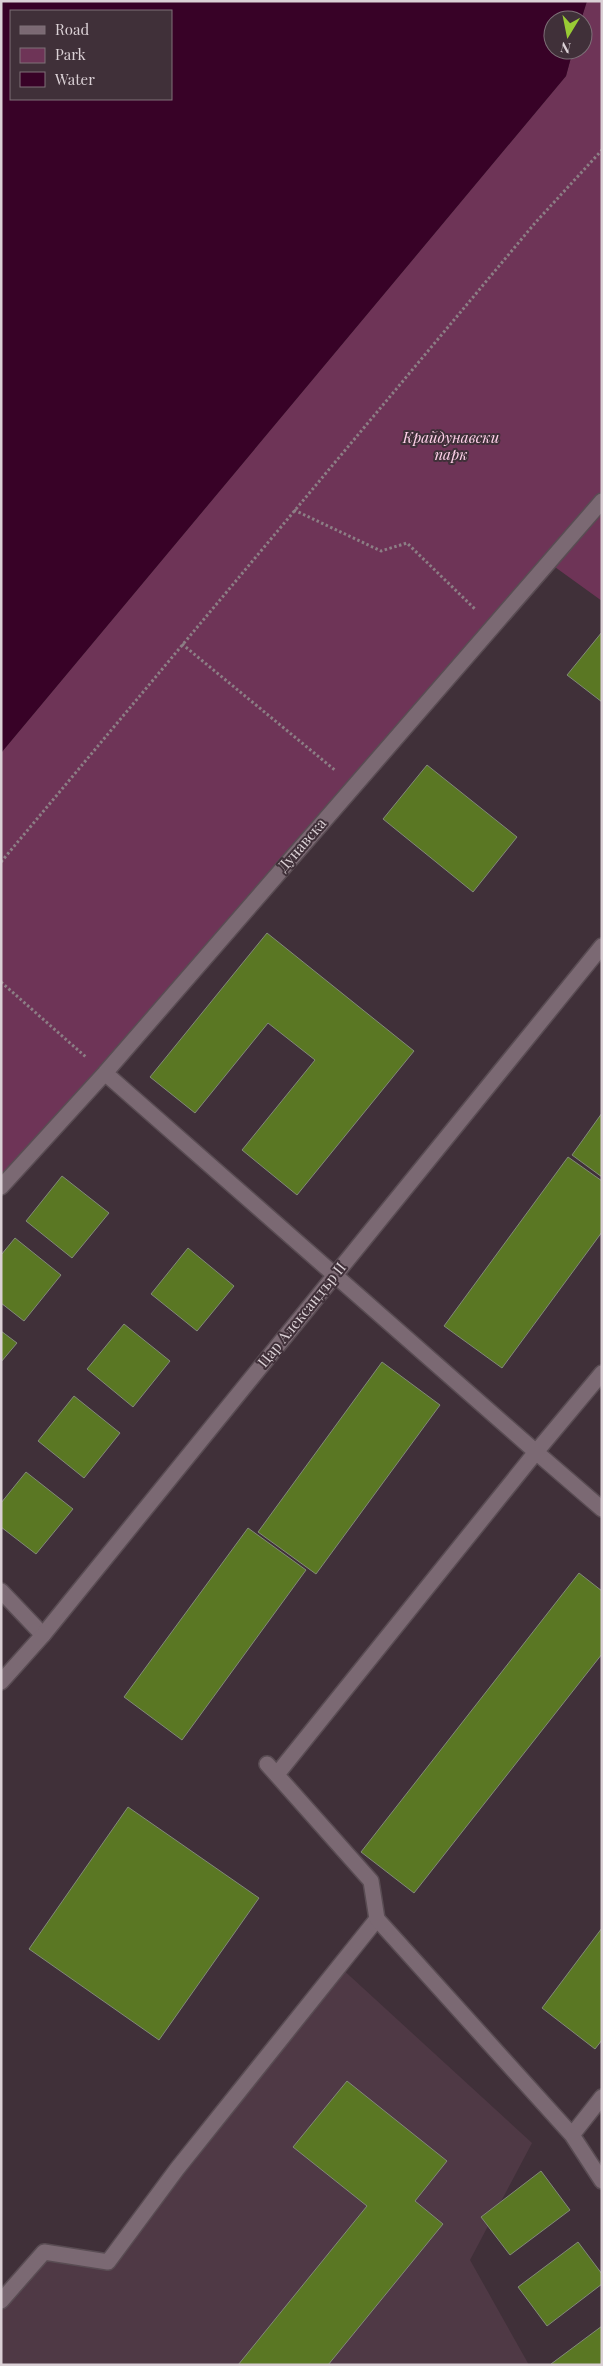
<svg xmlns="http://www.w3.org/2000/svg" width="603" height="2366" font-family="'Playfair Display',serif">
	<rect width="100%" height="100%" fill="#403039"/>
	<path fill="#4f3945" d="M 339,1966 L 532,2143 L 470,2260 L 529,2365 L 1,2365 L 1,2301 L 44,2252 L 108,2262 Z"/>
	<path fill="#6e3457" d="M 587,1 L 602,1 L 602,601 L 548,562 L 1,1187 L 1,753 L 566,76 L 573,50 L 583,50 L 581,20 Z"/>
	<path fill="#380227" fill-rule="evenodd" d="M 1,1 L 587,1 L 581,20 L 553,20 L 553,50 L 573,50 L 566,76 L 1,753 ZM 11,11 L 171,11 L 171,99 L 11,99 Z"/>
	<path fill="#5a7723" stroke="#828a79" d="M 602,632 L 602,702 L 567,675 Z
		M 427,765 L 517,837 L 473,892 L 383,819 Z
		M 267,933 L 414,1051 L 297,1195 L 242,1150 L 315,1060 L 268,1023 L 195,1113 L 150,1077 Z
		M 602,1113 L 602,1177 L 572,1155 Z
		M 568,1157 L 602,1181 L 602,1232 L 502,1368 L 444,1326 Z
		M 62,1176 L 109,1213 L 72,1258 L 26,1221 Z
		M 15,1238 L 61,1275 L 24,1321 L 1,1303 L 1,1255 Z
		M 188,1248 L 234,1286 L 197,1331 L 151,1294 Z
		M 124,1324 L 170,1361 L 133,1407 L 87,1369 Z
		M 1,1331 L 17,1343 L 1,1362 Z
		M 382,1362 L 440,1405 L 316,1574 L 258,1532 Z
		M 74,1396 L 120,1433 L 84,1478 L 38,1441 Z
		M 26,1472 L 73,1509 L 36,1554 L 1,1527 L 1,1503 Z
		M 248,1528 L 306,1570 L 182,1740 L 124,1697 Z
		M 579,1573 L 602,1591 L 602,1654 L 414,1893 L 361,1852 Z
		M 128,1807 L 259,1898 L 159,2040 L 29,1949 Z
		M 602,1928 L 602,2040 L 595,2049 L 542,2008 Z
		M 347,2081 L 447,2161 L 415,2201 L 443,2224 L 328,2365 L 238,2365 L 367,2206 L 293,2147 Z
		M 541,2171 L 570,2210 L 510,2255 L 481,2217 Z
		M 578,2242 L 602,2274 L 602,2284 L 547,2326 L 518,2287 Z
		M 602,2326 L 602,2365 L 552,2365 L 551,2364 Z"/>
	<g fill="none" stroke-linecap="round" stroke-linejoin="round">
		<g stroke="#594c53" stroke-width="18">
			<path id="service" d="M 1,2301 L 44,2252 L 108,2262 L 177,2169 L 377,1919"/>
		</g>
		<g stroke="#594c53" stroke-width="18">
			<path id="minor" d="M 105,1073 L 536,1452 L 278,1773
				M 1,1187 L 105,1073 L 602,501
				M 602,1373 L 536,1452 L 602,1509
				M 1,1591 L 43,1635
				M 267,1764 L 371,1881 L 377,1919 L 572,2135 L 602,2181
				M 572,2135 L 602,2097"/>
		</g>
		<g stroke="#594c53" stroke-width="18">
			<path id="tertiary" d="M 1,1682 L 43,1635 L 602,946"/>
		</g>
		<path stroke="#8c7e85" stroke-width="3" stroke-dasharray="2.5 2.5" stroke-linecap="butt" d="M 294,510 L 381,551 L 407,543 L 476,610
			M 182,644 L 336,771
			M 1,862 L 535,223 L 602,150
			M 1,982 L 87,1058"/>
		<use href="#service" stroke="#7b6973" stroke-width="15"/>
		<use href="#minor" stroke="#7b6973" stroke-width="15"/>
		<use href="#tertiary" stroke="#7b6973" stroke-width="15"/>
	</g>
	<g text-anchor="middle" stroke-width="4" stroke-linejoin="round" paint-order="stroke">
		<g font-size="15" font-style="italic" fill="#ffd2ea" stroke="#403039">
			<text x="451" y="443">Крайдунавски<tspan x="451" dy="17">парк</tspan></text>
		</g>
		<g font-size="15" fill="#dbd1d6" stroke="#403039">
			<text transform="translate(302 845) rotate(-49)" y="5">Дунавска</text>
			<text transform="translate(302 1315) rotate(-51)" y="5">Цар Александър II</text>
		</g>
	</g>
	<rect width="603" height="2366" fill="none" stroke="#dbd1d6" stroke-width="5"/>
	<rect x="10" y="10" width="162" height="90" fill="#403039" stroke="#7e7078"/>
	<rect x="20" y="26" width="25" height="8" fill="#7b6973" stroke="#7e7078"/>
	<text x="55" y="35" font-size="15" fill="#dbd1d6">Road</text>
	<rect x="20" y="48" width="25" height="15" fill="#6e3457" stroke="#7e7078"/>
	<text x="55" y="60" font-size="15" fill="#dbd1d6">Park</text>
	<rect x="20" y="72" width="25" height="15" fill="#380227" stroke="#7e7078"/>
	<text x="55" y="85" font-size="15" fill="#dbd1d6">Water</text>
	<g transform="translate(568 35) rotate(190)"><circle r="24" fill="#403039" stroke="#7e7078"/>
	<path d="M0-4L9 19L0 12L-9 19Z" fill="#99cb35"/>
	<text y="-8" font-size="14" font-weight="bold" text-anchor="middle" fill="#dbd1d6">N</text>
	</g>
</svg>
